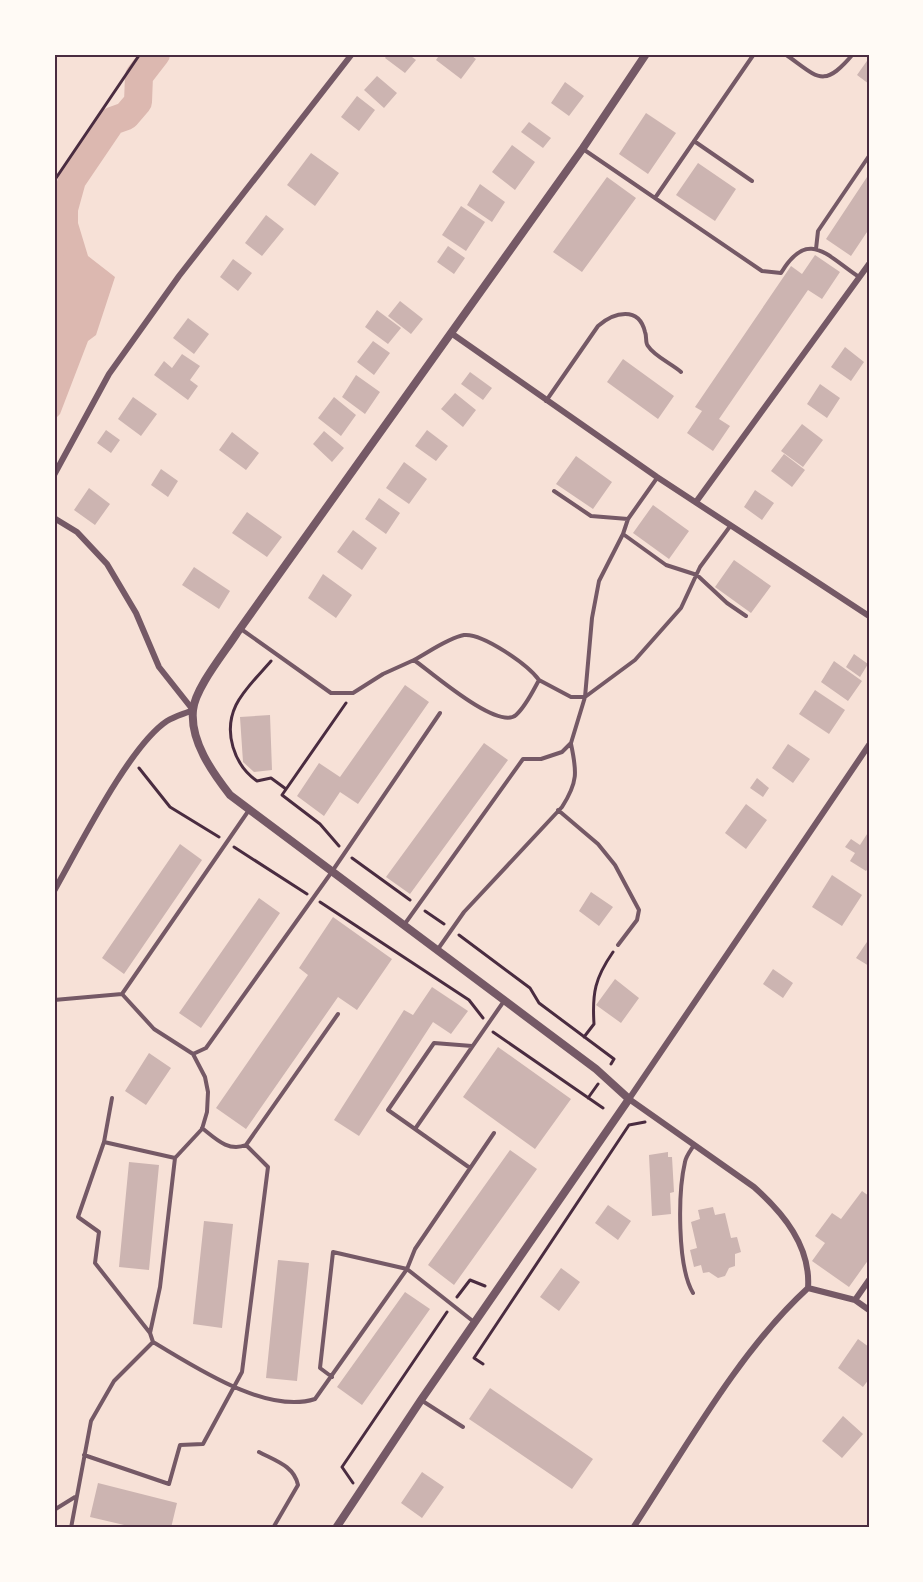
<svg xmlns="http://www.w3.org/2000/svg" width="923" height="1582" font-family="Helvetica,sans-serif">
	<rect width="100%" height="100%" fill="#f7e1d7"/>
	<path fill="#dcb8b0" d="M 65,189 L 78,191 L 78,223 L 88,256 L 115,277 L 96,335 L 88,341 L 60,414 L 54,420 L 54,210 Z"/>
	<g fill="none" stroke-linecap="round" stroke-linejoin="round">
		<path stroke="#dcb8b0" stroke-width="28" d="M 54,245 L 72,180 L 112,121 L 126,116 L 138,102 L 139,76 L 156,54"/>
	</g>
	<path fill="#ccb4b1" d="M 388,54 L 408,54 L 416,60 L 405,73 L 385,58 Z
		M 440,54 L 469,54 L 476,59 L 461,79 L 436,60 Z
		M 869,58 L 869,84 L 857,75 Z
		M 377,76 L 397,93 L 384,108 L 364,90 Z
		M 565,82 L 584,96 L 569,116 L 551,103 Z
		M 357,96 L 375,110 L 359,131 L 341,117 Z
		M 646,113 L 676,133 L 648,174 L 619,154 Z
		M 529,122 L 551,138 L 543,148 L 521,132 Z
		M 512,145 L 535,162 L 515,190 L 492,172 Z
		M 311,153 L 339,173 L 315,206 L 287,185 Z
		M 698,163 L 736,189 L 715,221 L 676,195 Z
		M 869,174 L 869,229 L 851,256 L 826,239 Z
		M 607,177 L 636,198 L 582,272 L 553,252 Z
		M 480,184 L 505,202 L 492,222 L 467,205 Z
		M 461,206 L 485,222 L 466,251 L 442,235 Z
		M 266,215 L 284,229 L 262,256 L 245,243 Z
		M 448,246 L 465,258 L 454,274 L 437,262 Z
		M 815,255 L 840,272 L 822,299 L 808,290 L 719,419 L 730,426 L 713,451 L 687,433 L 702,411 L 695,407 L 791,266 L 802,274 Z
		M 233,259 L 252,273 L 238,291 L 220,277 Z
		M 400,301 L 423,319 L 411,334 L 388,316 Z
		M 377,310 L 401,328 L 388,344 L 365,327 Z
		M 188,318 L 209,334 L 194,354 L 173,338 Z
		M 373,341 L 390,353 L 374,375 L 357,362 Z
		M 845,347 L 864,362 L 851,381 L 831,367 Z
		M 182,354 L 200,366 L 190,380 L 198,386 L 188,400 L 154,375 L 164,361 L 172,368 Z
		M 623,359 L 674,396 L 658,419 L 607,382 Z
		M 470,372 L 492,388 L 483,400 L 461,384 Z
		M 356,375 L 380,392 L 365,414 L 342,397 Z
		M 820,384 L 840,398 L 827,418 L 807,404 Z
		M 455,393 L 476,410 L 463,427 L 441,409 Z
		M 133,397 L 157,414 L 141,436 L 118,419 Z
		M 334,397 L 356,415 L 341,436 L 318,418 Z
		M 802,424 L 823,440 L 803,467 L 781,451 Z
		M 106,430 L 120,440 L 111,453 L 97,443 Z
		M 427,430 L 448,446 L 436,461 L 415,446 Z
		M 324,431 L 344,448 L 332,462 L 313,444 Z
		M 232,432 L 259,453 L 246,470 L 219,450 Z
		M 784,454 L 805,470 L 792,487 L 771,471 Z
		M 576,456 L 612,482 L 593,509 L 556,484 Z
		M 404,462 L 427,479 L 409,504 L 386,488 Z
		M 161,469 L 178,481 L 168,497 L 151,485 Z
		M 89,488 L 110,504 L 95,525 L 74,510 Z
		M 755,490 L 774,503 L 762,520 L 744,507 Z
		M 379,498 L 400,513 L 386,534 L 365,519 Z
		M 653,505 L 689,531 L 669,559 L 633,533 Z
		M 247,512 L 282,537 L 267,557 L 232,533 Z
		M 353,530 L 377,548 L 362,570 L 337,552 Z
		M 734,560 L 771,586 L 751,613 L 715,587 Z
		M 194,567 L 230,591 L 219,609 L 182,585 Z
		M 323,574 L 352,595 L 336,618 L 308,598 Z
		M 854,654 L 868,664 L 860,677 L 846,667 Z
		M 834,661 L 862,681 L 848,701 L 821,682 Z
		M 405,685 L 429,702 L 358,804 L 340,792 L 324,816 L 297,796 L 319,763 L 340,777 Z
		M 815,690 L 845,710 L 829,734 L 799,714 Z
		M 270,715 L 272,770 L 254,772 L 243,762 L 240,717 Z
		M 484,743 L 508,760 L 410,894 L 386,877 Z
		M 788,744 L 810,759 L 793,783 L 772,768 Z
		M 757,778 L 769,788 L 763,797 L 750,788 Z
		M 746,804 L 767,820 L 746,849 L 725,833 Z
		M 869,831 L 869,867 L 866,871 L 850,861 L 855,853 L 845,847 L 851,839 L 860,845 Z
		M 180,844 L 202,860 L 124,974 L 102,958 Z
		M 832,875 L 862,895 L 842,926 L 812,907 Z
		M 591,892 L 613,907 L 599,926 L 579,911 Z
		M 259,898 L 280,913 L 201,1028 L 179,1013 Z
		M 333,917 L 392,959 L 357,1010 L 338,997 L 246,1129 L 216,1108 L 308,975 L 299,968 Z
		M 869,939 L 869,966 L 856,958 Z
		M 773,969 L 793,983 L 783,998 L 763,984 Z
		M 615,979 L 639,998 L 621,1023 L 596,1005 Z
		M 432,987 L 468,1011 L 451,1034 L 433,1022 L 359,1136 L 334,1120 L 404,1010 L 413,1015 Z
		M 498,1047 L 571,1099 L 535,1149 L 463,1097 Z
		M 149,1053 L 171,1068 L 146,1105 L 125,1091 Z
		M 510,1150 L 537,1169 L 454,1285 L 428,1265 Z
		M 668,1152 L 668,1157 L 672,1157 L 674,1192 L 670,1193 L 671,1214 L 652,1216 L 649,1155 Z
		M 129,1162 L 159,1165 L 149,1270 L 119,1267 Z
		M 862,1191 L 869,1196 L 869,1259 L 849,1287 L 812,1261 L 825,1243 L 815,1236 L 832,1213 L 841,1219 Z
		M 608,1205 L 631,1221 L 618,1240 L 595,1223 Z
		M 713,1207 L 715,1215 L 725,1213 L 731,1238 L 737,1237 L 741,1252 L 735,1254 L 735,1266 L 729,1268 L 725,1276 L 718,1278 L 709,1272 L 703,1273 L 701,1265 L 694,1267 L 690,1250 L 697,1248 L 691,1222 L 700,1219 L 698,1210 Z
		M 204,1221 L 233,1224 L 222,1328 L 193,1324 Z
		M 278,1260 L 309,1263 L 297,1381 L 266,1378 Z
		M 561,1268 L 580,1282 L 559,1311 L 540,1297 Z
		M 405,1292 L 430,1309 L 362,1405 L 337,1387 Z
		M 858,1339 L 869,1347 L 869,1379 L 863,1387 L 838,1368 Z
		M 490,1388 L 593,1459 L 572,1489 L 469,1419 Z
		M 843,1416 L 863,1434 L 842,1458 L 822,1441 Z
		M 422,1472 L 444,1487 L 422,1518 L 401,1503 Z
		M 98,1483 L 177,1503 L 171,1528 L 137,1528 L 90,1517 Z"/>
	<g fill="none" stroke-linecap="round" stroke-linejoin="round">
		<path stroke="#4a2c40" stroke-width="3" d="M 54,181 L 140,54
			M 271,661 C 260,674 244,689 236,705 C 223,732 234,765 257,781 L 271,778 L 286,789
			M 139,768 L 170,807 L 219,837
			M 339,846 L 320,824 L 282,795 L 346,703
			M 234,847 L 307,894
			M 352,858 L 410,900
			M 320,902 L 469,1000 L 483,1018
			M 425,911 L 444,924
			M 459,935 L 530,988 L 539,1003 L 614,1059 L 611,1064
			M 493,1032 L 603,1108
			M 584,1037 L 594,1024 C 592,993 595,978 613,952
			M 588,1098 L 598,1084
			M 457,1297 L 470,1280 L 485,1286
			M 483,1364 L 474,1358 L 629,1125 L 645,1122
			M 353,1483 L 342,1467 L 447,1312"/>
		<path stroke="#755966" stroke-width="4" d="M 785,54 C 818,77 823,90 853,54
			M 694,141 L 752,181
			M 583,149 L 762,271 L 781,273 C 808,228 826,255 859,277
			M 655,198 L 754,54
			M 816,249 L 818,231 L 869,156
			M 546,401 L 598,326 C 614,312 639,306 645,332 C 647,336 645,343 648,346 C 654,356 672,364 681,372
			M 554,491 L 591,516 L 628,519
			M 623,534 L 666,565 L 697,575 L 727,603 L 746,616
			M 241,629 L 331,693 L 353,693 L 383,674 L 414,660 C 431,672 498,731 516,715 C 526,706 533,691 539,680 C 528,665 483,633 464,635 C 448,638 429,652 414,660
			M 539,680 L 571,697 L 585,697 L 635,660 L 681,608 L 700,567 L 731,525
			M 558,810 L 598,844 L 615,865 L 639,910 L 637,920 L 618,945
			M 404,925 L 523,759 L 541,759 L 562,752 L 571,743 L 585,697 L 592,618 L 599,581 L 623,534 L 628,519 L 657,478
			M 438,949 L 464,912 L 562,807 C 578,782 577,772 571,744
			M 122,994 L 249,810
			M 54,1000 L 122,994 L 154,1029 L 193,1054 L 206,1048 L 331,873 L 440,713
			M 112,1098 L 104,1142 L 78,1217 L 99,1232 L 95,1263 L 150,1333 L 153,1342
			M 202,1128 C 216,1139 228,1152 246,1145 L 338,1014
			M 415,1129 L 388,1110 L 434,1043 L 472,1046
			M 104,1142 L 175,1158
			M 470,1168 L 415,1129 L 504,1001
			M 693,1293 C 677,1266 678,1192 685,1162 C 686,1156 691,1150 694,1145
			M 150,1333 L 160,1287 L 175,1158 L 202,1129 L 207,1112 L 208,1092 L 205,1077 L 193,1054
			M 332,1377 L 320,1368 L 333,1252 L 407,1269 L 474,1322
			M 421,1400 L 463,1427
			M 259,1452 C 276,1461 294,1466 298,1485 L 273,1528
			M 84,1455 L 169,1484 L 180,1445 L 203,1444 L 242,1372 L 268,1167 L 246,1145
			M 54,1510 L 75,1497
			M 71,1528 L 91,1421 L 114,1381 L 153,1342 C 194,1366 266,1415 315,1399 L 407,1269 L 415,1249 L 494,1133"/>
		<path stroke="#755966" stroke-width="6" d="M 451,333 L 657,477 L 869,616
			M 54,475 L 109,374 L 179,276 L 352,54
			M 696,502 L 869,264
			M 54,518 L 77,532 L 107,564 L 136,613 L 159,667 L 193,710 C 184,714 175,716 167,721 C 129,746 78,849 54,891
			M 869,745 L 629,1099 L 754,1187 C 783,1213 811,1246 808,1288 L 855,1300 L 869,1310
			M 855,1300 L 869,1280
			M 633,1528 C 685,1449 739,1351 808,1288"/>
		<path stroke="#755966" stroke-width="8" d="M 336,1528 L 421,1400 L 629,1099 L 596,1069 L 230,795 C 212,772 190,741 193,710 C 195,688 225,652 237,633 L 583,148 L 646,54"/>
	</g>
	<rect width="923" height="1582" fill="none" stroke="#fffaf5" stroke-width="111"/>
	<rect x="56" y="56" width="812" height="1470" fill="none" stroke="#4a2c40" stroke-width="2"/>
</svg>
